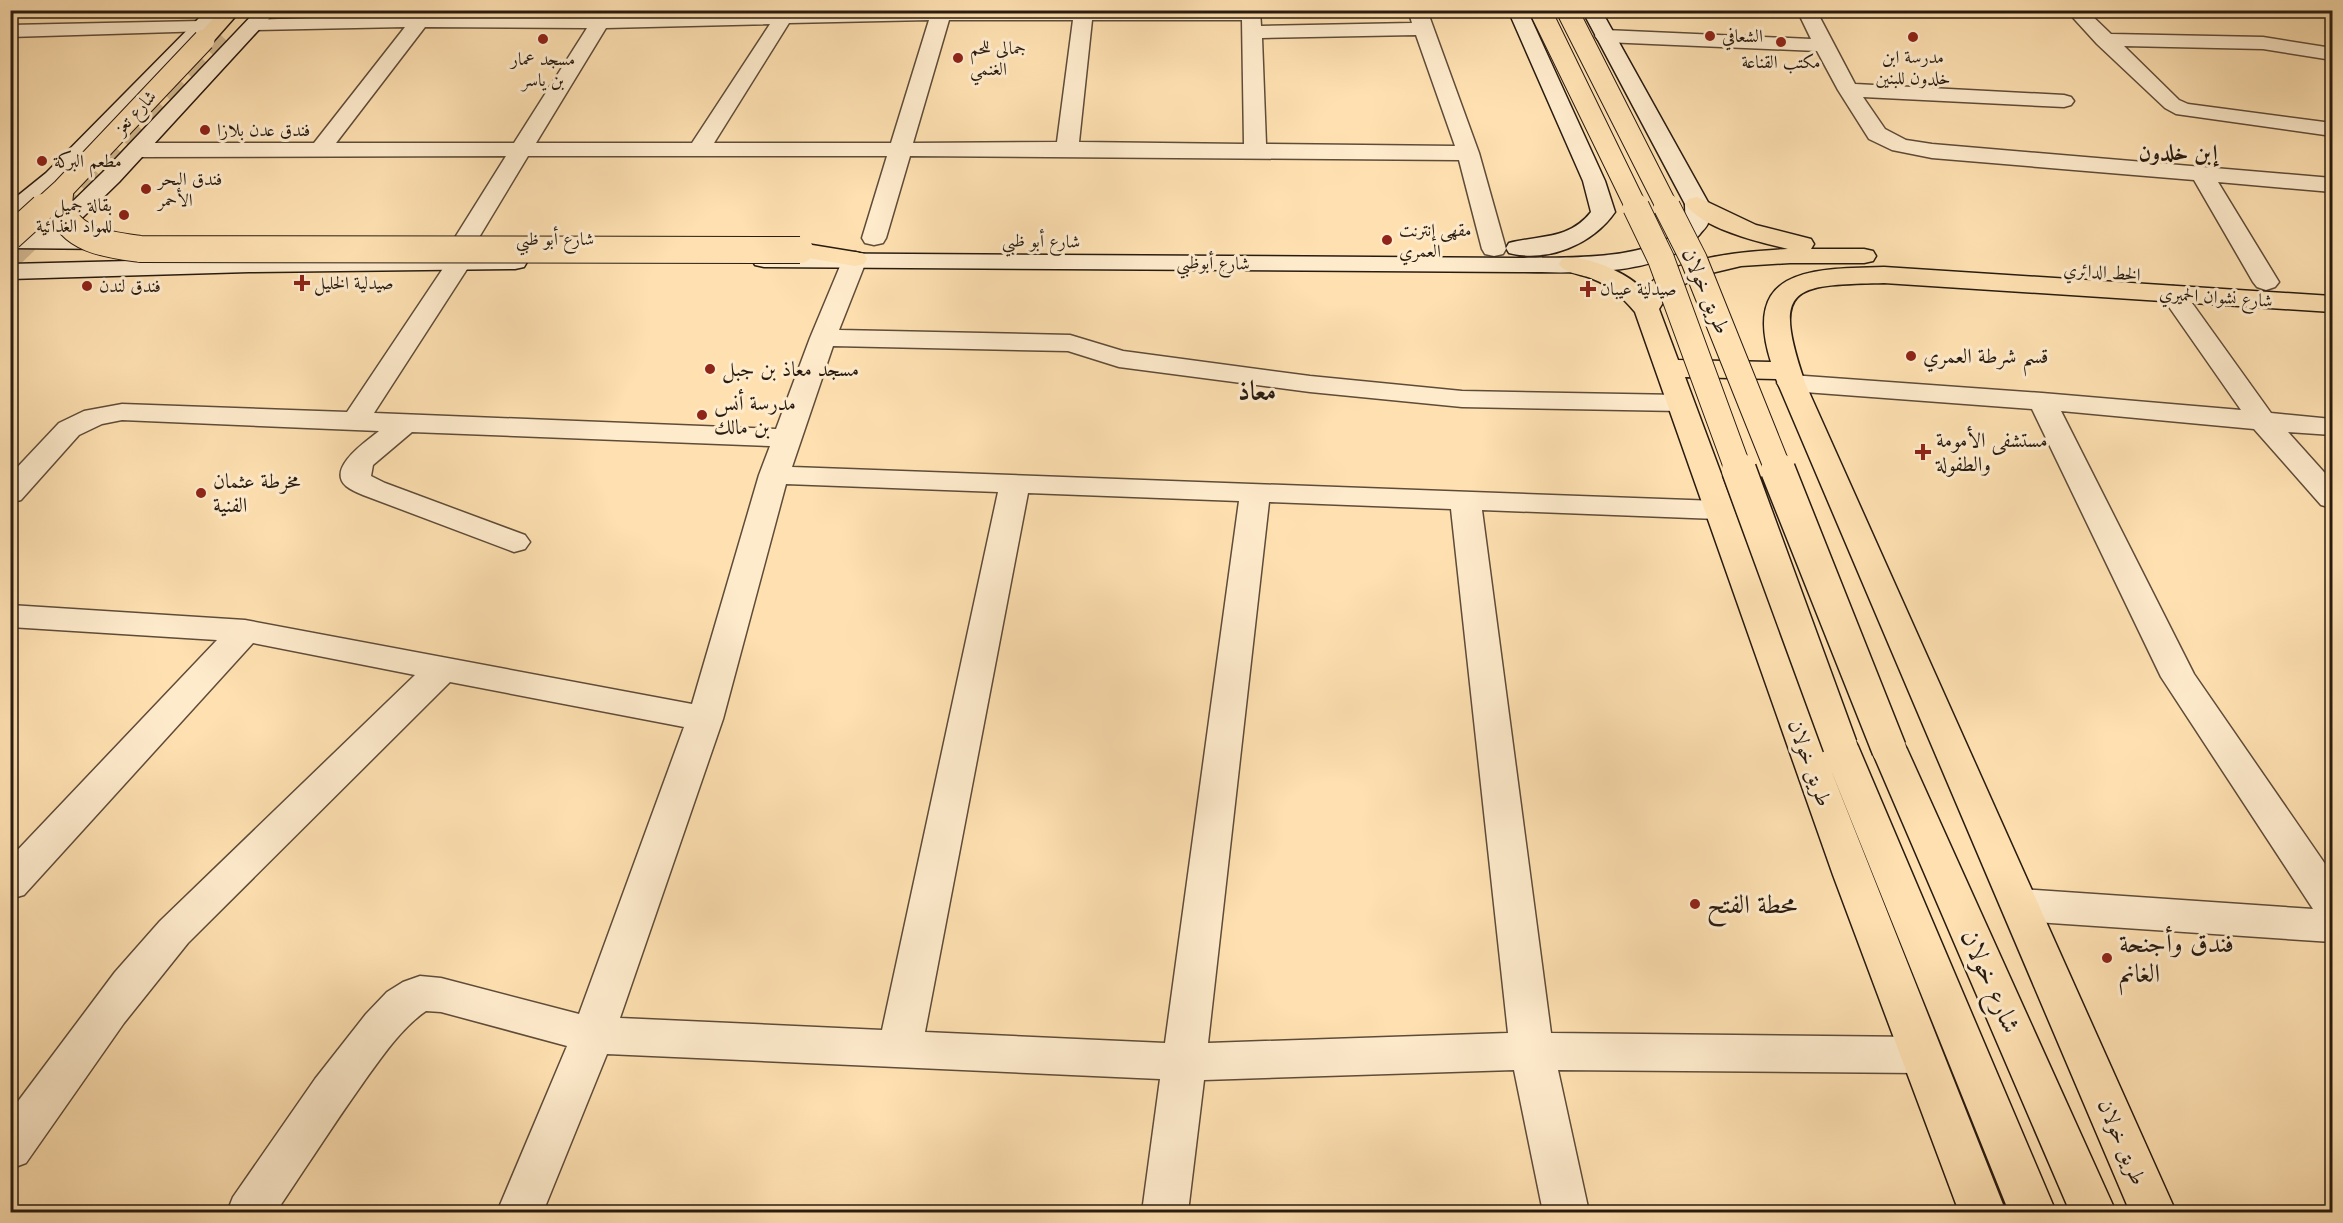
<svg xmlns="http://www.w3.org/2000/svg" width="2343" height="1223" font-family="'Old Standard TT',Amiri,serif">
	<rect width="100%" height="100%" fill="#fee0b1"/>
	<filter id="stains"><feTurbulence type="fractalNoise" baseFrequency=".00333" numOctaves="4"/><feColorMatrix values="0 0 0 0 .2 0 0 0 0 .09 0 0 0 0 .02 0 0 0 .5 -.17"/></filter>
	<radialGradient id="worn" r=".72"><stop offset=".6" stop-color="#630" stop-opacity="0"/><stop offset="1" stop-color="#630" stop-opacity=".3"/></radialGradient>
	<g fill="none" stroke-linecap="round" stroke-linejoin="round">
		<path stroke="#d3b991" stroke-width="21" stroke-dasharray="21 10" stroke-linecap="butt" d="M 60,209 L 225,39"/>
		<path stroke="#d3b991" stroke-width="26" stroke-dasharray="26 14" stroke-linecap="butt" d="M 10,256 L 61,207"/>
		<g stroke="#5e4c39" stroke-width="3">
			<path id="minor" d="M 415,10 L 434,10 L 432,15 L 600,16 L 778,10 L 1260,10 L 1261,26 L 1412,23 L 1408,10 L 1427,10 L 1479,153 L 1506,249 L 1503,254 L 1494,256 L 1485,254 L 1482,249 L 1459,160 L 910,156 L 886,238 L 883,243 L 874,245 L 865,243 L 862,238 L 887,156 L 528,156 L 475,244 L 466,246 L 457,244 L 454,239 L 506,156 L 137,157 L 129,155 L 126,150 L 129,145 L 137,143 L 314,143 L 405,27 L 256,30 L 249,28 L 246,24 L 249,20 L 413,15 ZM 929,20 L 891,143 L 714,143 L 789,23 ZM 949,20 L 1073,20 L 1057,142 L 913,143 ZM 1092,20 L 1242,20 L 1244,144 L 1079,142 ZM 770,24 L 692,143 L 536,143 L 606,28 ZM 425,27 L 587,28 L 514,143 L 336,143 ZM 1416,35 L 1455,146 L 1266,144 L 1262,38 Z
				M 1797,10 L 1816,10 L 1855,84 L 2064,95 L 2071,97 L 2074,101 L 2071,105 L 2064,107 L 1863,97 L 1885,129 L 1906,140 L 1932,144 L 2332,178 L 2332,192 L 2218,182 L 2279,282 L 2275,287 L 2266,290 L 2257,287 L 2253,282 L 2194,180 L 1932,158 L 1892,150 L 1869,139 L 1838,90 L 1817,51 L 1605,42 L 1598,40 L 1595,36 L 1598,32 L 1605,30 L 1811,39 Z
				M 2066,10 L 2086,10 L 2111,34 L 2263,37 L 2332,48 L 2332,60 L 2263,49 L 2124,46 L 2179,100 L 2188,104 L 2332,123 L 2332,136 L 2176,114 L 2165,108 L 2097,44 Z
				M 201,21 L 208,23 L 211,27 L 208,31 L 10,37 L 10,25 Z
				M 855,252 L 864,254 L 867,259 L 839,330 L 1070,335 L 1123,351 L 1310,376 L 1462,391 L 1680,395 L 1690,397 L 1694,403 L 1690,409 L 1680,411 L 1462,407 L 1310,392 L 1119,367 L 1068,351 L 833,346 L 792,467 L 1717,501 L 1728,504 L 1732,510 L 1728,516 L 1717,519 L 1482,510 L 1551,1033 L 1919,1037 L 1934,1042 L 1941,1055 L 1934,1068 L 1919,1073 L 1558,1070 L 1589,1212 L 1543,1212 L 1514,1070 L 1204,1080 L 1188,1212 L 1142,1212 L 1160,1079 L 607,1054 L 543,1212 L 497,1212 L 567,1046 L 441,1012 L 426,1011 C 401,1028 381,1058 363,1083 C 333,1125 305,1169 276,1212 L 227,1212 L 233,1197 L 315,1079 L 366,1014 L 387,992 L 403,982 L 420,976 L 441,978 L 579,1014 L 684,727 L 450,682 L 188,943 L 124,1023 L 26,1163 L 10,1169 L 10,1112 L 115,972 L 160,921 L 415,675 L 253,643 L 24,895 L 10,899 L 10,858 L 217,640 L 10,627 L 10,605 L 245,620 L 692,704 L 759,475 L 770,446 L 412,432 L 373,465 L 371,476 L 385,483 L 525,535 L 530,542 L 525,549 L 514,552 L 363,495 C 358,493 351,490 346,486 C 326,468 367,441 379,431 L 122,420 L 102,424 L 79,435 L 21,500 L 10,503 L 10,475 L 59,423 L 84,411 L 122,404 L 347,412 L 450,258 L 459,256 L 468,258 L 471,263 L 374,413 L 776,429 L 810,338 L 843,259 L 846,254 ZM 786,484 L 998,492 L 882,1030 L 620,1018 L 723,719 ZM 1028,493 L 1239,501 L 1165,1043 L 925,1032 ZM 1269,502 L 1451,509 L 1508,1033 L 1208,1043 Z
				M 2173,286 L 2182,289 L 2271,413 L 2332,419 L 2332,435 L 2288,432 L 2332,481 L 2332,508 L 2321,505 L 2254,429 L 2061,411 L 2194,674 L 2332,874 L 2332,942 L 2020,921 L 2006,916 L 2000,905 L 2006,894 L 2020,889 L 2313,909 L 2161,677 L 2032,409 L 1791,391 L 1781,389 L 1777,383 L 1781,377 L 1791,375 L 2042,393 L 2241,410 L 2160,294 L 2164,289 Z"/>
		</g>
		<g stroke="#281b11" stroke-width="3">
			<path id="secondary" d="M 207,10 L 227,10 L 62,183 L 18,219 L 10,221 L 10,202 L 46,173 Z
				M 257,10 L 277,10 L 119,182 L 81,219 L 59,234 L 114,235 L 123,237 L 126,242 L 123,247 L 114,249 L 10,248 L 10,234 L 29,234 L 65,209 L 103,172 Z
				M 1508,10 L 1527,10 L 1605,181 L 1615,212 C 1593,244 1548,263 1509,253 L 1506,248 L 1509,243 C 1540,235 1569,240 1591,212 L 1583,181 Z
				M 1582,10 L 1601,10 L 1709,204 C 1708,210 1710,217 1708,223 C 1707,227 1702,231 1700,234 C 1662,279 1571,272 1518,272 L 764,267 L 755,265 L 752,260 L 755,255 L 764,253 L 1518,258 C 1556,257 1665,263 1684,222 C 1686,218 1685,209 1685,204 Z
				M 515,255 L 524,257 L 527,262 L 524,267 L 515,269 L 249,272 L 10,279 L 10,264 L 249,258 Z"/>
		</g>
		<g stroke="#281b11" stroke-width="3">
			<path id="primary" d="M 221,10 L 241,10 L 211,44 L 197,44 L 194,40 L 197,36 Z
				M 1697,197 L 1756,225 L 1811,239 L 1814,244 L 1811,249 L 1864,249 L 1873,251 L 1876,256 L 1873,261 L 1864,263 L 1790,263 L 1741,266 L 1699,276 L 1669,293 L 1659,309 L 1678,360 L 1771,362 C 1741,267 1813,269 1884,267 L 2332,296 L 2332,312 L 1884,283 C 1791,285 1772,286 1805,383 L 2176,1212 L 2130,1212 L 1776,379 L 1685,377 L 1822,745 L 1827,737 L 1840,733 L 1853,737 L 1858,746 L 2056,1212 L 2009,1212 L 1831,770 L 2006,1212 L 1959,1212 L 1833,875 L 1635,312 C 1623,298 1611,286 1593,279 C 1582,274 1566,274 1559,264 L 1562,259 C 1585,253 1630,274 1644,291 C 1666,256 1750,251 1788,249 C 1759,242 1703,229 1685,204 L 1689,199 Z
				M 800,243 L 855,252 L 864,254 L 867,259 L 864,264 L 855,266 L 791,255 L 788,250 L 791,245 Z
				M 1889,736 L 1902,740 L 1907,749 L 2116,1212 L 2070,1212 L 1871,749 L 1876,740 Z"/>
		</g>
		<use href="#minor" fill="#feebcc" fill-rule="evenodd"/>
		<use href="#secondary" fill="#feebcc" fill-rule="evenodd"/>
		<use href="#primary" fill="#fee0b1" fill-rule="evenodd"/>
		<g stroke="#281b11" stroke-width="23" stroke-linecap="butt">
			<path id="primary-bridge-far2" d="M 1540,10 L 1637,209
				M 1567,10 L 1668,209
				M 41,209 L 63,189 L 204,40
				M 61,209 L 63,189"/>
		</g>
		<g stroke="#281b11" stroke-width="28" stroke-linecap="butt">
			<path id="primary-bridge-far1" d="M 61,207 C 69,241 111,245 140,249 L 800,250
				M 1636,207 L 1661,259 L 1739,472
				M 1667,207 L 1694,260 L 1779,472
				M 10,237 L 43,207"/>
		</g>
		<g stroke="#281b11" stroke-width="37" stroke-linecap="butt">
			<path id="primary-bridge" d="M 1739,470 L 1840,746
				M 1778,470 L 1889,749"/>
		</g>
		<use href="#primary-bridge-far2" stroke="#fee0b1" stroke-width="21"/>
		<use href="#primary-bridge-far1" stroke="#fee0b1" stroke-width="26"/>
		<use href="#primary-bridge" stroke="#fee0b1" stroke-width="34"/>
	</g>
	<g fill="#8f2418" stroke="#feebcc" stroke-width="2">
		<circle cx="1710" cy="36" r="6"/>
		<circle cx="1913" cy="37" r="6"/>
		<circle cx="543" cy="39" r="6"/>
		<circle cx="1781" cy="42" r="6"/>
		<circle cx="958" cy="58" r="6"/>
		<circle cx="205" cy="130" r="6"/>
		<circle cx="42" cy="161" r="6"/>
		<circle cx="146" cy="189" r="6"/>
		<circle cx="124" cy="215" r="6"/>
		<circle cx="1387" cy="240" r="6"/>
		<path d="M299 274h6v6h6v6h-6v6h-6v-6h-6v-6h6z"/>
		<circle cx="87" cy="286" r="6"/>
		<path d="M1585 280h6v6h6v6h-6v6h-6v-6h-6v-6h6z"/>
		<circle cx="1911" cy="356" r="6"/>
		<circle cx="710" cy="369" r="6"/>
		<circle cx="702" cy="415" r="6"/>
		<path d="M1920 443h6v6h6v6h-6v6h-6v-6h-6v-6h6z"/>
		<circle cx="201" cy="493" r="6"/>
		<circle cx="1695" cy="904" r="6"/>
		<circle cx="2107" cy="958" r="6"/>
	</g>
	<g text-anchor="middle" stroke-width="6" stroke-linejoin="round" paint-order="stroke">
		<g font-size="18" fill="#281b11" stroke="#feebcc" text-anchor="start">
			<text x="1722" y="42">الشعافي</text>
			<text x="970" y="54">جمالي للحم<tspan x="970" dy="21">الغنمي</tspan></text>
			<text x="1913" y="63" text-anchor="middle">مدرسة ابن<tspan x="1913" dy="21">خلدون للبنين</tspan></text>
			<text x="543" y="65" text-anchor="middle">مسجد عمار<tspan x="543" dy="21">بن ياسر</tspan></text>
			<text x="1781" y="68" text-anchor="middle">مكتب القناعة</text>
			<text x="217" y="136">فندق عدن بلازا</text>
			<text x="54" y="167">مطعم البركة</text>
			<text x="158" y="185">فندق البحر<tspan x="158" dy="21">الأحمر</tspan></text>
			<text x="112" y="211" text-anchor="end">بقالة جميل<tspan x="112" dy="21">للمواد الغذائية</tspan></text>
			<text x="1399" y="236">مقهى إنترنت<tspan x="1399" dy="21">العمري</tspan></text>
			<text x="314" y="289">صيدلية الخليل</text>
			<text x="99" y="292">فندق لندن</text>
			<text x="1600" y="295">صيدلية عيبان</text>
		</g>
		<g font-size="18" fill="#281b11" stroke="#feebcc">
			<text transform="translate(135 112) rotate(-47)" y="6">شارع تعز</text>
			<text x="555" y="245">شارع أبو ظبي</text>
			<text transform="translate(1041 241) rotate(1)" y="6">شارع أبو ظبي</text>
			<text transform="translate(1213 263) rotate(1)" y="6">شارع أبوظبي</text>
			<text transform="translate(2102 272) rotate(4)" y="6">الخط الدائري</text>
			<text transform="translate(2216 297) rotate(4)" y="6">شارع نشوان الحميري</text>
		</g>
		<g font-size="21" fill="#281b11" stroke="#feebcc">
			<text transform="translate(1706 291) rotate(67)" y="7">طريق خولان</text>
			<text transform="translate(1810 763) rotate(70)" y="7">طريق خولان</text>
			<text transform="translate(2122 1142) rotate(67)" y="7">طريق خولان</text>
		</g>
		<g font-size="21" fill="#281b11" stroke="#feebcc" text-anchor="start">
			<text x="1923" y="363">قسم شرطة العمري</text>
			<text x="722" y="376">مسجد معاذ بن جبل</text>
			<text x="714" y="410">مدرسة أنس<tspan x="714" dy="24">بن مالك</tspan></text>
			<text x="1936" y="447">مستشفى الأمومة<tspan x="1936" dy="24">والطفولة</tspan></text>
			<text x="213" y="488">مخرطة عثمان<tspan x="213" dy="24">الفنية</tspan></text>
		</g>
		<g font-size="22" font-weight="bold" fill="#281b11" stroke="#feebcc">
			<text x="2178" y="160">إبن خلدون</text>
		</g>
		<g font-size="26" fill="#281b11" stroke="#feebcc" text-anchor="start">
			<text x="1707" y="913">محطة الفتح</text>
			<text x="2119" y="952">فندق وأجنحة<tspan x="2119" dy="30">الغانم</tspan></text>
		</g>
		<g font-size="26" fill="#281b11" stroke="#feebcc">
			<text transform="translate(1991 981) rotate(66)" y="9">شارع خولان</text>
		</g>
		<g font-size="27" font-weight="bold" fill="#281b11" stroke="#feebcc">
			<text x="1257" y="400">معاذ</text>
		</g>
	</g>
	<rect width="2343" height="1223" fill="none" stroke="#fee0b1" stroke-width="36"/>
	<rect x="12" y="12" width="2319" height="1199" fill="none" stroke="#281b11" stroke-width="3"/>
	<rect x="18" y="18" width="2307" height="1187" fill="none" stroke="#281b11" stroke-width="1.5"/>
	<rect width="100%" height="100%" filter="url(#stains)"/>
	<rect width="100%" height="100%" fill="url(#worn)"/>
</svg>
